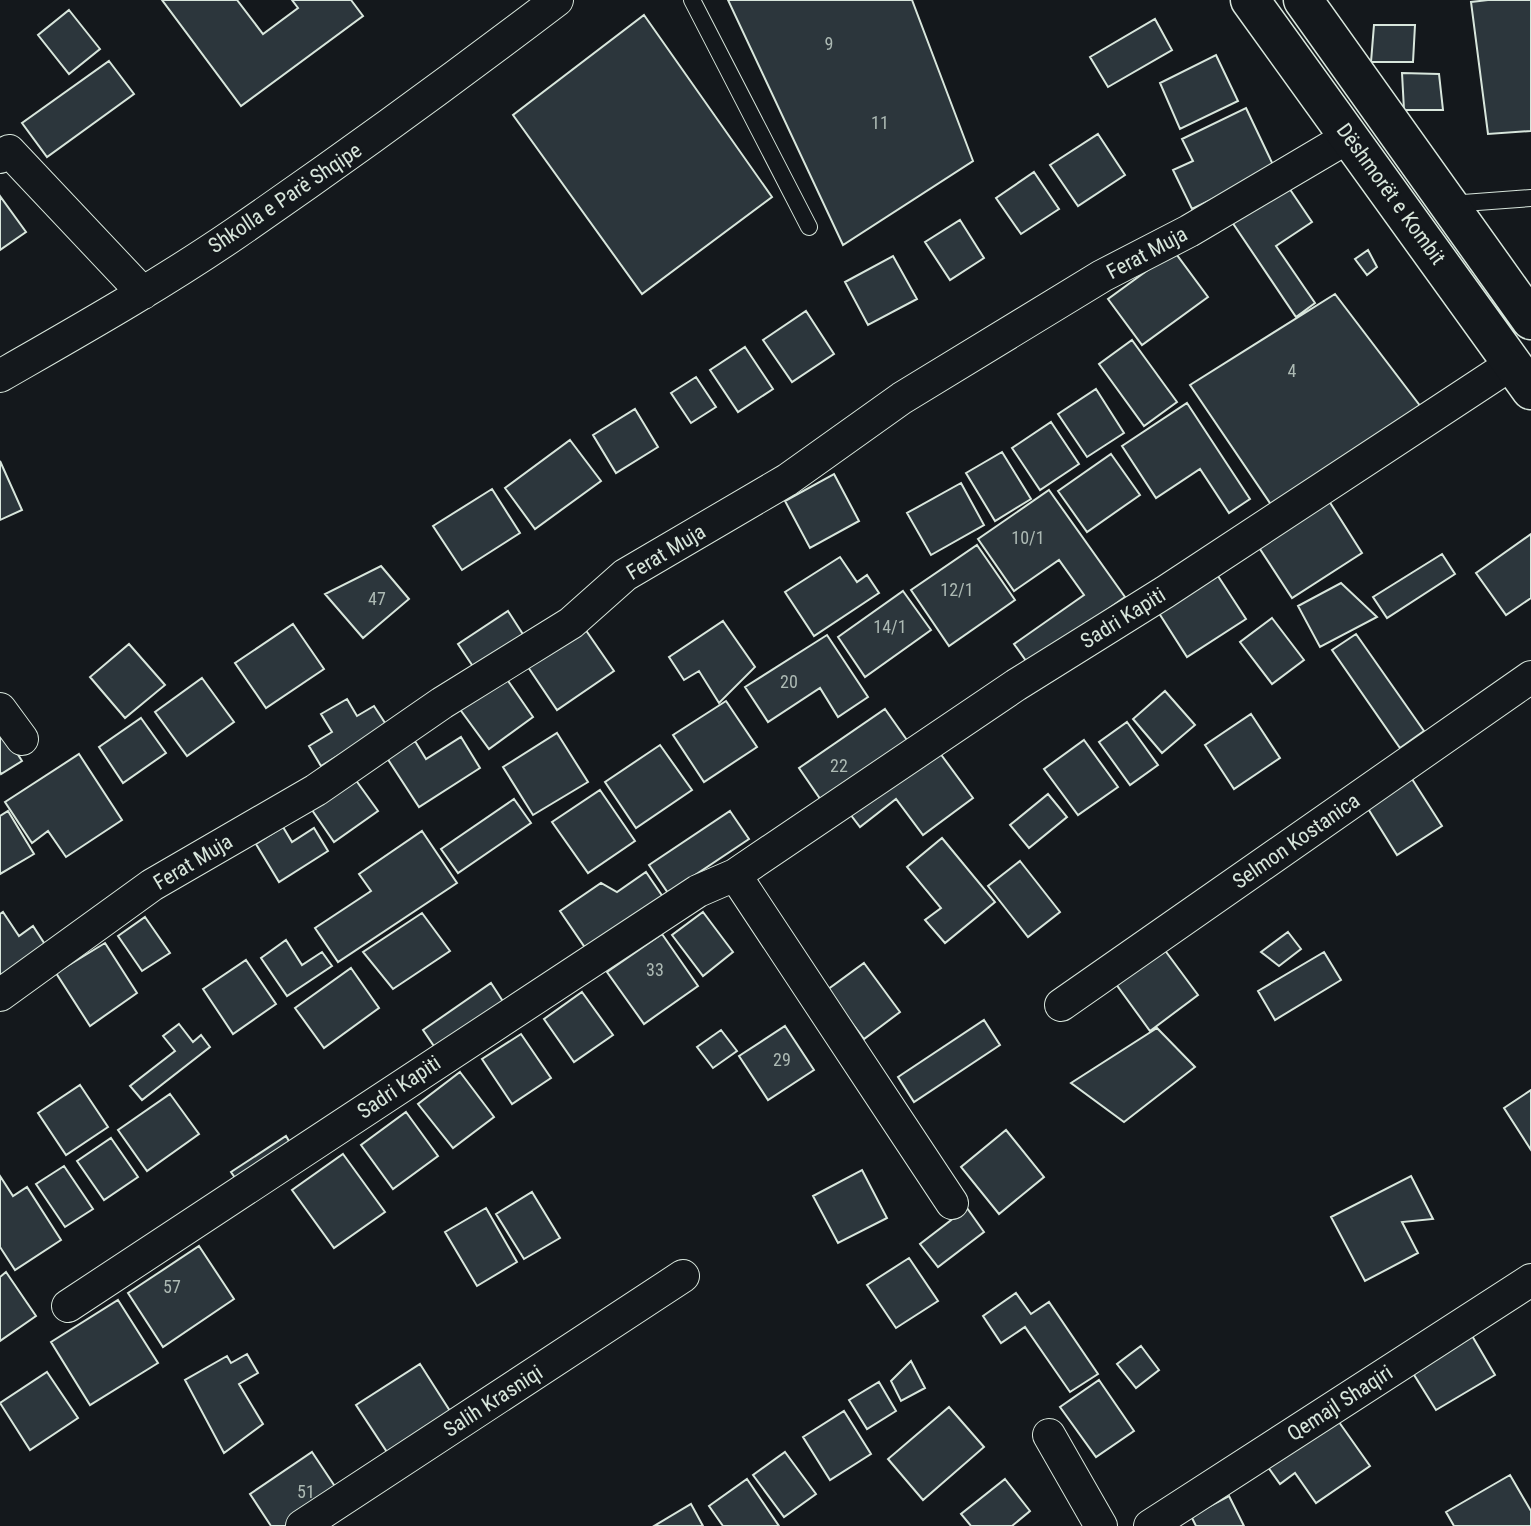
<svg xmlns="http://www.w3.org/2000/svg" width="1531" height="1526" font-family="'Roboto Condensed',sans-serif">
	<rect width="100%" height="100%" fill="#14181c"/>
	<path fill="#2c363c" stroke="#d8e6dc" stroke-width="2" d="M 162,0 L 237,0 L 263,34 L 298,8 L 292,0 L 351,0 L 363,16 L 241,106 Z
		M 728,0 L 912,0 L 973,161 L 843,245 Z
		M 1488,0 L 1531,0 L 1531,131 L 1488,134 L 1471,2 Z
		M 69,10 L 100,49 L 69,74 L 38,35 Z
		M 644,15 L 772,197 L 642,294 L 513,115 Z
		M 1155,19 L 1172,50 L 1108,87 L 1090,57 Z
		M 1374,25 L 1415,25 L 1413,62 L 1371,62 Z
		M 1216,55 L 1238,101 L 1180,129 L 1160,83 Z
		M 109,61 L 134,94 L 47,157 L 22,123 Z
		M 1402,73 L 1439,74 L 1443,110 L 1404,110 Z
		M 1246,108 L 1275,169 L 1192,209 L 1173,170 L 1193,161 L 1182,139 Z
		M 1098,134 L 1125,175 L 1078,206 L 1050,165 Z
		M 1034,172 L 1059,209 L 1021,234 L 996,198 Z
		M 1287,185 L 1312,222 L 1276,246 L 1315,303 L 1296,317 L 1232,222 Z
		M 0,196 L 26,232 L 0,250 Z
		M 960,220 L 984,258 L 950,280 L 925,242 Z
		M 1368,250 L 1377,267 L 1367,275 L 1355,259 Z
		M 1174,251 L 1208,297 L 1142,345 L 1108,299 Z
		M 893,256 L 917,299 L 868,325 L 845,282 Z
		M 1335,294 L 1421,407 L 1272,506 L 1190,385 Z
		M 806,311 L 834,354 L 792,382 L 763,340 Z
		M 1132,340 L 1177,402 L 1144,426 L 1099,364 Z
		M 745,347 L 773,389 L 738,412 L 710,370 Z
		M 696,377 L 716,407 L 691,423 L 671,393 Z
		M 1096,389 L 1124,433 L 1087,457 L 1058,414 Z
		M 1187,403 L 1250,499 L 1229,513 L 1200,469 L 1156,498 L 1122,446 Z
		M 635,409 L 658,447 L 616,473 L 593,435 Z
		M 1051,422 L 1079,464 L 1040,490 L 1012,448 Z
		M 570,440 L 601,481 L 535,529 L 505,488 Z
		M 1002,452 L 1031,499 L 995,521 L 966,473 Z
		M 1111,454 L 1140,495 L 1087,532 L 1058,491 Z
		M 0,461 L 22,510 L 0,520 Z
		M 834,474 L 859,521 L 810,548 L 785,501 Z
		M 961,483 L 984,525 L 931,555 L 907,513 Z
		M 492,489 L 520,533 L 462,570 L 433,526 Z
		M 1049,490 L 1125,597 L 1029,665 L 1014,644 L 1084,595 L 1059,560 L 1014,591 L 978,539 Z
		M 1329,501 L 1362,553 L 1292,598 L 1258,546 Z
		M 1531,534 L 1531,598 L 1506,615 L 1476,573 Z
		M 977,545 L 1015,600 L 949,646 L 911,590 Z
		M 1442,554 L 1455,574 L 1387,618 L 1373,597 Z
		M 840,557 L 857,582 L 867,575 L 879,593 L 814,636 L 785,592 Z
		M 381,566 L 409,599 L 363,638 L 325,594 Z
		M 1216,573 L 1246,619 L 1187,657 L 1157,610 Z
		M 1341,583 L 1377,617 L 1320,647 L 1298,606 Z
		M 903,591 L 931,630 L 865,677 L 838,637 Z
		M 508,611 L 526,639 L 476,671 L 458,644 Z
		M 1272,618 L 1304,660 L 1272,684 L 1240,642 Z
		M 723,621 L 755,667 L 719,703 L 699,671 L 684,680 L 669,657 Z
		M 293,624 L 324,669 L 266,708 L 235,663 Z
		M 585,629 L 614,671 L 557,710 L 528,667 Z
		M 1356,634 L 1424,731 L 1400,748 L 1332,650 Z
		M 827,635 L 868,697 L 838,717 L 820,688 L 768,722 L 745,687 Z
		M 129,644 L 165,685 L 125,718 L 90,677 Z
		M 504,675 L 533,717 L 489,749 L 459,708 Z
		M 202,678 L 234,722 L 187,756 L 155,712 Z
		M 1165,691 L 1195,725 L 1162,753 L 1133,719 Z
		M 347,699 L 357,716 L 374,706 L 387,726 L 321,766 L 309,746 L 332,732 L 321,714 Z
		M 726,701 L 757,747 L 704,782 L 673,735 Z
		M 885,709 L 909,743 L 823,803 L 799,768 Z
		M 1251,714 L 1280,758 L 1234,789 L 1205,745 Z
		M 141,718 L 166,753 L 123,783 L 99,747 Z
		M 1127,722 L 1158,765 L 1130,785 L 1099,742 Z
		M 0,726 L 22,761 L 1,774 L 0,772 Z
		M 557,733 L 588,782 L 533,815 L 503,767 Z
		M 461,737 L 480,768 L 419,807 L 387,758 L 415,741 L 426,759 Z
		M 1084,740 L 1118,787 L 1078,815 L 1044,769 Z
		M 660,745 L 692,790 L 636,828 L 605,782 Z
		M 934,745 L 973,798 L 923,835 L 896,799 L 860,827 L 847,810 Z
		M 79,754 L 122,820 L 66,857 L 48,831 L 32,843 L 5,802 Z
		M 355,779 L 378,811 L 334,842 L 312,810 Z
		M 1412,779 L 1442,826 L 1397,855 L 1367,807 Z
		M 600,790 L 635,841 L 588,873 L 552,822 Z
		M 1048,794 L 1067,817 L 1029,848 L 1010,825 Z
		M 514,799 L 531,823 L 458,873 L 441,849 Z
		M 8,811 L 34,854 L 0,874 L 0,816 Z
		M 730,811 L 749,839 L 668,893 L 649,865 Z
		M 283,827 L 292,842 L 314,828 L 328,851 L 279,882 L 256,844 Z
		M 422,831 L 457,883 L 338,962 L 315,928 L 371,891 L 359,874 Z
		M 942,838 L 995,902 L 945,943 L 925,920 L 941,908 L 907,867 Z
		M 1020,861 L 1060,912 L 1028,937 L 988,886 Z
		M 646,872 L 663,897 L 586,949 L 560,911 L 601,883 L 617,892 Z
		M 3,912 L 19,936 L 33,926 L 48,949 L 0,980 L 0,914 Z
		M 703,912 L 733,952 L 703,976 L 672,935 Z
		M 422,913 L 450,951 L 393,989 L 363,952 Z
		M 145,917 L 170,953 L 142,971 L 118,936 Z
		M 1288,932 L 1301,949 L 1279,966 L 1261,952 Z
		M 662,934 L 698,986 L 644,1024 L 607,972 Z
		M 286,940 L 302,965 L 322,952 L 332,966 L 287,996 L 261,958 Z
		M 105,943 L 137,993 L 90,1026 L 56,973 Z
		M 1161,945 L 1198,995 L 1150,1031 L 1113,980 Z
		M 1324,952 L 1341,980 L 1275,1020 L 1258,991 Z
		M 246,960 L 276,1004 L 233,1034 L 203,989 Z
		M 864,963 L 900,1012 L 864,1039 L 827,990 Z
		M 351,968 L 379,1008 L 324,1048 L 295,1008 Z
		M 491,983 L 506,1006 L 438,1052 L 423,1030 Z
		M 582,992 L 613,1035 L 574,1062 L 544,1019 Z
		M 984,1020 L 1000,1045 L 914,1102 L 898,1077 Z
		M 179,1024 L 193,1042 L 201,1035 L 210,1047 L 142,1100 L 130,1086 L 175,1051 L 163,1036 Z
		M 785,1026 L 814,1070 L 768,1100 L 739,1056 Z
		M 1157,1028 L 1195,1067 L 1124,1122 L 1071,1083 Z
		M 721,1030 L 737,1051 L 713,1068 L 697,1047 Z
		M 521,1034 L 551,1078 L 512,1104 L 482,1059 Z
		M 460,1072 L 494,1117 L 453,1148 L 418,1104 Z
		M 80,1085 L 108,1127 L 66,1155 L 38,1113 Z
		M 1531,1090 L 1531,1150 L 1504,1108 Z
		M 170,1094 L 199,1134 L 147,1171 L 118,1130 Z
		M 406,1112 L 438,1156 L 393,1189 L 361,1145 Z
		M 1006,1130 L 1044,1177 L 999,1214 L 961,1167 Z
		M 286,1136 L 296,1153 L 242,1188 L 231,1172 Z
		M 111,1138 L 138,1177 L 104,1200 L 77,1161 Z
		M 343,1154 L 385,1212 L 334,1248 L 292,1190 Z
		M 64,1166 L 93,1209 L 65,1227 L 36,1184 Z
		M 862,1170 L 887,1218 L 838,1243 L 813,1196 Z
		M 0,1176 L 13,1196 L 27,1187 L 61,1240 L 15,1270 L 0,1247 Z
		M 1411,1176 L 1433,1219 L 1402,1222 L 1418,1253 L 1365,1281 L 1331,1217 Z
		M 532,1192 L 560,1238 L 524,1259 L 496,1214 Z
		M 486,1208 L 517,1262 L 477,1286 L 445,1232 Z
		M 967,1208 L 984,1232 L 938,1267 L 920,1244 Z
		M 199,1246 L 234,1299 L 163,1347 L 128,1293 Z
		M 909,1258 L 938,1301 L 896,1328 L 867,1285 Z
		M 6,1272 L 36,1316 L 0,1341 L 0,1277 Z
		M 1016,1293 L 1031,1314 L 1049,1302 L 1098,1374 L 1070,1392 L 1025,1327 L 1001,1343 L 983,1316 Z
		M 118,1300 L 158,1363 L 90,1405 L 51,1342 Z
		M 1471,1334 L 1495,1375 L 1436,1410 L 1411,1370 Z
		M 1141,1346 L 1159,1370 L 1136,1388 L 1117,1364 Z
		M 247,1354 L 258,1373 L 239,1384 L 263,1424 L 224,1453 L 185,1380 L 227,1356 L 231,1363 Z
		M 911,1361 L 925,1388 L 901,1401 L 891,1381 Z
		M 420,1364 L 450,1411 L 387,1452 L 356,1405 Z
		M 47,1372 L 78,1418 L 30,1450 L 0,1403 Z
		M 1099,1380 L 1134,1431 L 1096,1457 L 1060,1407 Z
		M 879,1382 L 896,1411 L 867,1429 L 849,1400 Z
		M 949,1407 L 984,1447 L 923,1500 L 888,1459 Z
		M 844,1411 L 871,1454 L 830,1480 L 803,1437 Z
		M 1334,1415 L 1370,1466 L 1316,1503 L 1295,1473 L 1280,1484 L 1265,1463 Z
		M 312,1452 L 338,1491 L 285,1526 L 271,1526 L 250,1494 Z
		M 785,1452 L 816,1494 L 784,1517 L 753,1475 Z
		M 1510,1475 L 1531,1511 L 1531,1526 L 1454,1526 L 1446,1512 Z
		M 747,1479 L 779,1526 L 723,1526 L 709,1506 Z
		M 1005,1479 L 1030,1511 L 1012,1526 L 971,1526 L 961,1514 Z
		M 1229,1496 L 1244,1526 L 1196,1526 L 1191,1516 Z
		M 691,1504 L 703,1526 L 654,1526 Z"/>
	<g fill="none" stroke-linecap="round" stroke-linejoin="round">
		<g stroke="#d8e6dc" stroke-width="18">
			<path id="lane" d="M 692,0 L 809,227
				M 1450,204 L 1531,198"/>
		</g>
		<g stroke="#d8e6dc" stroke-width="34">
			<path id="street" d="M 0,157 L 9,151 L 143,293
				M 0,376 C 80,330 160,285 236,233 C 345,158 452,80 557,0
				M 0,709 L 22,739
				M 735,875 L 952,1203
				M 0,995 L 152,885 L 316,790 L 442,703 L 571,623 L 625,575 L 787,480 L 902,398 L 1102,276 L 1189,231 L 1350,136
				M 1061,1005 L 1531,677
				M 68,1306 L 698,891 L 735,875 L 1016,685 L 1165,592 L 1513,363
				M 1049,1435 L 1101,1526
				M 302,1526 L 683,1276
				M 1150,1526 L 1531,1280"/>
		</g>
		<g stroke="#d8e6dc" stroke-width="41">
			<path id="secondary" d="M 1250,0 L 1531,390
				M 1303,0 L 1531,320"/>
		</g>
		<use href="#lane" stroke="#14181c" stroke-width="16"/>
		<use href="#street" stroke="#14181c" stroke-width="32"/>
		<use href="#secondary" stroke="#14181c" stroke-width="38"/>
	</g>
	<g text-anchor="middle" stroke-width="5" stroke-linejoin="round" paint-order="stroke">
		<g font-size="18" fill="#adbab4">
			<text x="829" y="50">9</text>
			<text x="880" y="129">11</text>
			<text x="1292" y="377">4</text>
			<text x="1028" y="544">10/1</text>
			<text x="957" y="596">12/1</text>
			<text x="377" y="605">47</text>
			<text x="890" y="633">14/1</text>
			<text x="789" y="688">20</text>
			<text x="839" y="772">22</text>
			<text x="655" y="976">33</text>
			<text x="782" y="1066">29</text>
			<text x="172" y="1293">57</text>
			<text x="306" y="1498">51</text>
		</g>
		<g font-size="21" fill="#d8e6dc" stroke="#14181c">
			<text transform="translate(1391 194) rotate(54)" y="7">Dëshmorët e Kombit</text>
			<text transform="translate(285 198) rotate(-34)" y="7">Shkolla e Parë Shqipe</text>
			<text transform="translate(1147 253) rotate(-28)" y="7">Ferat Muja</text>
			<text transform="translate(666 552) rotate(-31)" y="7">Ferat Muja</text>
			<text transform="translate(1123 618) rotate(-32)" y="7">Sadri Kapiti</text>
			<text transform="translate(1296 841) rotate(-35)" y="7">Selmon Kostanica</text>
			<text transform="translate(193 862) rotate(-31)" y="7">Ferat Muja</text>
			<text transform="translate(399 1087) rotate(-34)" y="7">Sadri Kapiti</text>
			<text transform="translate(493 1401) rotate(-33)" y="7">Salih Krasniqi</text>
			<text transform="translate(1340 1403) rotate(-33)" y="7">Qemajl Shaqiri</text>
		</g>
	</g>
</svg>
